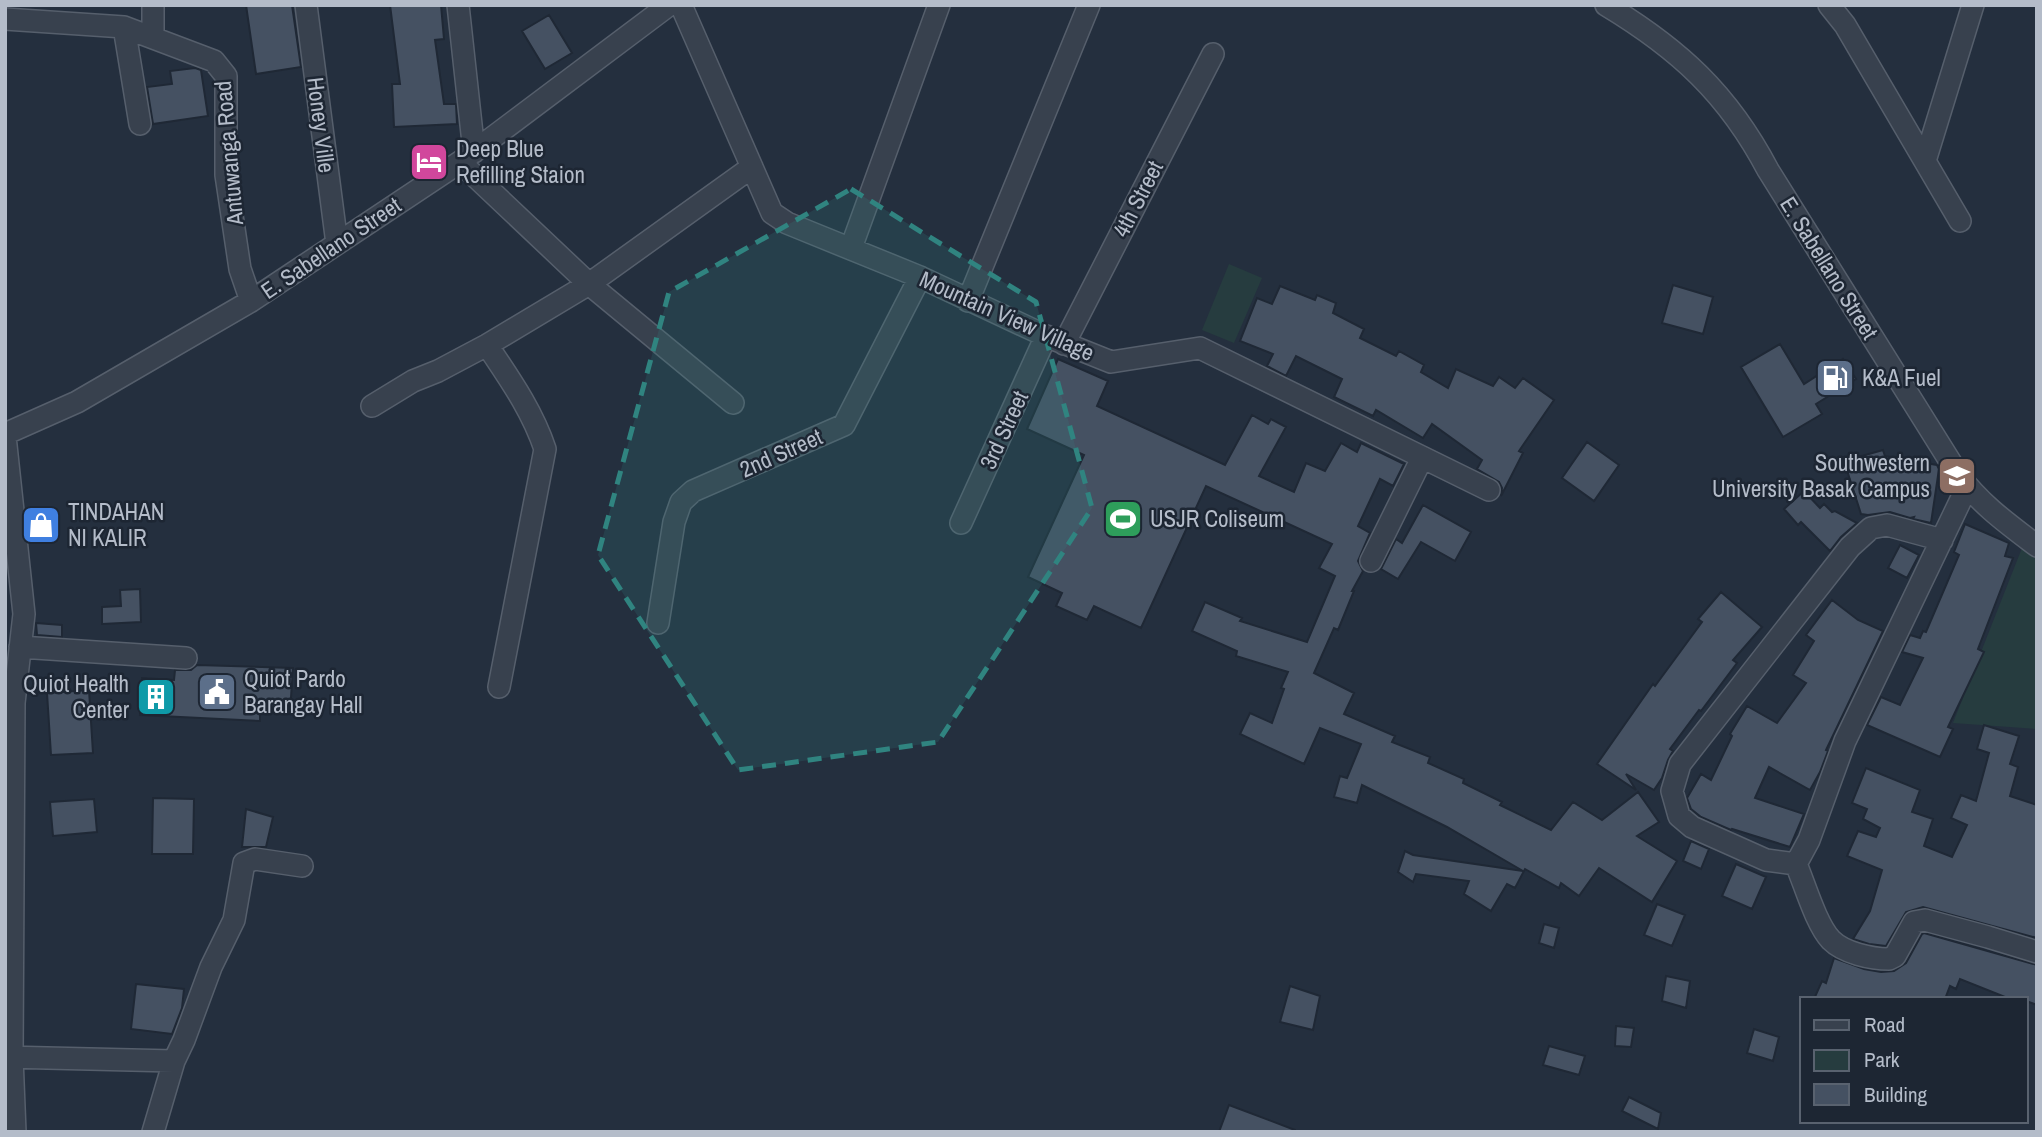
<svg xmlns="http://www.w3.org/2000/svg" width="2042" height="1137" font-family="'Archivo Narrow',sans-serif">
	<rect width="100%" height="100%" fill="#242f3e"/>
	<path fill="#263c3f" d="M 1229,264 L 1262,278 L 1234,343 L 1202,330 Z
		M 2022,548 L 2037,560 L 2037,729 L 1953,723 Z"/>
	<path fill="#455162" stroke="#1f2835" stroke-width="2" d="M 246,5 L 292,5 L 301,67 L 256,74 Z
		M 390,5 L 441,5 L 444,39 L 435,40 L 444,104 L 456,104 L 457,124 L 394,127 L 392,84 L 400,84 Z
		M 549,15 L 572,53 L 545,69 L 522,31 Z
		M 195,68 L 201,70 L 208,116 L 153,124 L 147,87 L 172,84 L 170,71 Z
		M 1673,285 L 1713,297 L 1703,334 L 1662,323 Z
		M 1280,286 L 1315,300 L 1317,295 L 1336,303 L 1333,313 L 1364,329 L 1360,338 L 1396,356 L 1399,351 L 1424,365 L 1421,372 L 1448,388 L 1456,369 L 1493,386 L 1499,377 L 1515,388 L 1523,378 L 1554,400 L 1519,451 L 1523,453 L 1501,496 L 1502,488 L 1499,482 L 1477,469 L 1482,460 L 1432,424 L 1423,438 L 1376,410 L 1373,416 L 1334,397 L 1342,379 L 1296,356 L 1286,376 L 1267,366 L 1273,354 L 1240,341 L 1257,298 L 1272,304 Z
		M 1780,344 L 1804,384 L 1843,359 L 1856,379 L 1816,404 L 1822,414 L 1783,437 L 1741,367 Z
		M 1058,359 L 1108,381 L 1097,406 L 1225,465 L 1252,415 L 1268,424 L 1271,419 L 1286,427 L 1259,476 L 1294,492 L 1306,463 L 1325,471 L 1341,443 L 1357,452 L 1361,443 L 1404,464 L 1393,486 L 1380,479 L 1358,526 L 1370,533 L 1358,561 L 1363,571 L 1352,591 L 1354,591 L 1338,630 L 1334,628 L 1314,673 L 1354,693 L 1344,714 L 1395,736 L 1392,742 L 1430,757 L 1428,763 L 1464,779 L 1463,783 L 1502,802 L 1500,805 L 1551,830 L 1573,802 L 1602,820 L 1638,792 L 1659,822 L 1637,836 L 1677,861 L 1652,902 L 1599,868 L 1579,896 L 1561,883 L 1559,888 L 1525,869 L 1515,888 L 1507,884 L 1491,911 L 1464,894 L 1469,881 L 1416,874 L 1413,882 L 1398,872 L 1405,851 L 1413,855 L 1523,871 L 1447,827 L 1362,785 L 1357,803 L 1334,797 L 1340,776 L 1347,778 L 1361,744 L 1320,728 L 1304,764 L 1240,734 L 1250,713 L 1272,723 L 1284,689 L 1281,688 L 1288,672 L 1236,656 L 1237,651 L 1192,631 L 1205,602 L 1242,618 L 1240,621 L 1307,642 L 1335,576 L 1319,568 L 1332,544 L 1206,486 L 1141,628 L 1094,606 L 1087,620 L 1056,606 L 1062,593 L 1028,577 L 1084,455 L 1027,429 Z
		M 1587,442 L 1619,465 L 1594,501 L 1562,478 Z
		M 1883,450 L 1885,456 L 1937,465 L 1939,469 L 1931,523 L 1913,519 L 1914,517 L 1910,518 L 1890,512 L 1868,515 L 1861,514 L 1844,461 Z
		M 1804,491 L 1820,508 L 1824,504 L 1832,512 L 1835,511 L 1857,523 L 1841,537 L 1830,551 L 1801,522 L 1798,525 L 1784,509 Z
		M 1423,505 L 1471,532 L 1455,561 L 1421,542 L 1398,579 L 1381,569 L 1396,539 L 1402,543 Z
		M 1965,524 L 2009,543 L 2005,556 L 2013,558 L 1978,649 L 1984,652 L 1948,727 L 1953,729 L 1940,757 L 1867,725 L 1881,697 L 1900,705 L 1923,658 L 1902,652 L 1910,635 L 1920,638 L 1923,631 L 1926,632 L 1959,555 L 1954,552 Z
		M 1900,545 L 1919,555 L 1907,578 L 1888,568 Z
		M 140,589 L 141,622 L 102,624 L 102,607 L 121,606 L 120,590 Z
		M 1721,592 L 1762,627 L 1733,660 L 1737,663 L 1701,711 L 1699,710 L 1670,749 L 1673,751 L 1668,760 L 1662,778 L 1654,790 L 1626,774 L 1636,790 L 1597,764 L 1653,684 L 1655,686 L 1702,622 L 1698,619 Z
		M 1832,600 L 1858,620 L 1883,631 L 1826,750 L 1828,751 L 1820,772 L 1810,790 L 1769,767 L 1755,798 L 1804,814 L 1790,847 L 1732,829 L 1731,830 L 1701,817 L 1691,809 L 1687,798 L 1701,774 L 1711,780 L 1732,736 L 1730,734 L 1747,706 L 1777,723 L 1806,683 L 1793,675 L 1814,641 L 1806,635 Z
		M 36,623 L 62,625 L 62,637 L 37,635 Z
		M 197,665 L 293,668 L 290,712 L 260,710 L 260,721 L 140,715 L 142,678 L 174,680 L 175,670 L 191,670 Z
		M 89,690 L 93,753 L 51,755 L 47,693 Z
		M 1984,725 L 2019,736 L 2010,764 L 2018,767 L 2010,796 L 2037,805 L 2037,938 L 1923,907 L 1906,912 L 1886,946 L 1869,944 L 1853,939 L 1870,911 L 1882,870 L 1847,856 L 1858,831 L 1876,837 L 1880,828 L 1863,819 L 1867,809 L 1852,803 L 1866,768 L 1920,790 L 1912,812 L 1933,819 L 1924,846 L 1952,857 L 1967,825 L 1951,818 L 1961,795 L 1976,801 L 1989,753 L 1977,749 Z
		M 153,798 L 194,799 L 193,854 L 152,854 Z
		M 94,799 L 97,832 L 53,836 L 50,802 Z
		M 246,809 L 273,817 L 266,847 L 242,847 Z
		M 1691,841 L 1709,849 L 1701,869 L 1683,861 Z
		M 1736,864 L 1766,877 L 1752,909 L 1722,896 Z
		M 1657,904 L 1685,915 L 1672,946 L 1644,935 Z
		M 1544,924 L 1559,928 L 1554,948 L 1539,943 Z
		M 1924,933 L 2037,965 L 2037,1005 L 2026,1001 L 2026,999 L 2010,999 L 1960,979 L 1956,989 L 1950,986 L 1945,999 L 1814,999 L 1822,981 L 1826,983 L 1834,958 L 1864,969 L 1881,972 L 1894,971 L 1906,963 L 1922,934 Z
		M 1666,976 L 1690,981 L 1686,1008 L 1662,1001 Z
		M 136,984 L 184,989 L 182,1008 L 172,1034 L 131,1029 Z
		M 1290,986 L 1320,996 L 1313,1030 L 1280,1022 Z
		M 1616,1026 L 1634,1028 L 1631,1047 L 1615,1046 Z
		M 1754,1029 L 1779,1037 L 1773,1061 L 1747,1053 Z
		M 1549,1046 L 1585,1056 L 1579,1075 L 1543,1065 Z
		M 1629,1097 L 1661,1113 L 1658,1129 L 1622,1111 Z
		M 1229,1105 L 1295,1130 L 1295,1132 L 1219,1132 Z"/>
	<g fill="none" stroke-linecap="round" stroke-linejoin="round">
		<g stroke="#565f6c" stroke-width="24">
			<path id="minor" d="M 153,5 L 153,37
				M 306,5 L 337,244
				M 458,5 L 474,152
				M 681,5 L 772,213 L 787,223 L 920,277 L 1046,336 L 1111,362 L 1200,348 L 1489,490
				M 1606,5 C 1679,49 1728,94 1768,170 L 1958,474 C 1980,504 2008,524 2037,546
				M 1829,5 L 1845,25 L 1960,221
				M 5,19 L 124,27 L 214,61 L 226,76 L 226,175 L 240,269 L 251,301
				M 124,27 L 140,124
				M 1925,161 L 1973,5
				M 460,162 L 589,284 L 733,403
				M 851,248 L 939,5
				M 968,301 L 1089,5
				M 1064,344 L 1213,54
				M 487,345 C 509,378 532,410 545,449 L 499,687
				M 372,406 L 413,381 L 438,371 L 487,345 L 589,284 L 752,167
				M 5,434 L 77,402 L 251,301 L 460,162 L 669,5
				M 5,436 L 24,614 L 14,703 L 12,1057 L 15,1132
				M 961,523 L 1046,336
				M 1942,540 L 1887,525 L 1871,528 L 1850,547 L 1680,764 L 1672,791 L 1679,816 L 1692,827 L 1766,860 L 1796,864 L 1809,840 L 1845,741 L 1967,487
				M 1371,561 L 1422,458
				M 658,623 L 674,522 L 681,502 L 693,491 L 844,425 L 920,277
				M 20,647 L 186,658
				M 1796,864 C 1805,885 1816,924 1831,940 C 1844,953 1871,959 1889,959 L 1895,956 L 1914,922 L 1925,920 L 1988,937 L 2037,952
				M 5,1057 L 174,1061
				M 153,1132 L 174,1061 L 184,1040 L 211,967 L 234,920 L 244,863 L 255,859 L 302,866"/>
		</g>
		<use href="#minor" stroke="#38414e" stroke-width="21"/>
	</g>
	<path fill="#308480" fill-opacity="0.2" stroke="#308480" stroke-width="5" stroke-dasharray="14 9" stroke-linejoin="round" d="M 851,189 L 1036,302 L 1092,508 L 938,742 L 738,770 L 598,555 L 669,292 Z"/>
	<defs>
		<g id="hotel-square" transform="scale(2.0125)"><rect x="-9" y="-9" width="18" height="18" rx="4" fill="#d1479c" stroke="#1d2633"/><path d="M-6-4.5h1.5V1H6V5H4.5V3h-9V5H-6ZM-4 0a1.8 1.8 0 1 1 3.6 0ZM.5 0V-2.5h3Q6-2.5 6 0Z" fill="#fff"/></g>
		<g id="fuel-square" transform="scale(2.0125)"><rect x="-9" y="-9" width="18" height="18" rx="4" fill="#5c6f8a" stroke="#1d2633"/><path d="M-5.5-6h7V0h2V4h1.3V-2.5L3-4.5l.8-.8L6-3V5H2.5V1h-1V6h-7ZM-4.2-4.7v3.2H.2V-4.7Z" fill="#fff"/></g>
		<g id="university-square" transform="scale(2.0125)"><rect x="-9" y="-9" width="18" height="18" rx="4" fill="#8d6e63" stroke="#1d2633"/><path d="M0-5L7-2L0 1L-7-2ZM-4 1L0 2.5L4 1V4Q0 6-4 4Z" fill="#fff"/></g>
		<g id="stadium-square" transform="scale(2.0125)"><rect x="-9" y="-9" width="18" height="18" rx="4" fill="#2e9e5b" stroke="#1d2633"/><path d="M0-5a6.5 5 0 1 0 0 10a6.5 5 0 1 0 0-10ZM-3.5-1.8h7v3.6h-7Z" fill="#fff"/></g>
		<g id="shop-square" transform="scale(2.0125)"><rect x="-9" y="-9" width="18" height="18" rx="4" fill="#3f7fe0" stroke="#1d2633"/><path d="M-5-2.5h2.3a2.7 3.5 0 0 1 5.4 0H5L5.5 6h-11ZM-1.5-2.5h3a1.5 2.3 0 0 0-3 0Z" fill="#fff"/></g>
		<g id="civic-square" transform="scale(2.0125)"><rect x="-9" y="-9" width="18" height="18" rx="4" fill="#5c6f8a" stroke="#1d2633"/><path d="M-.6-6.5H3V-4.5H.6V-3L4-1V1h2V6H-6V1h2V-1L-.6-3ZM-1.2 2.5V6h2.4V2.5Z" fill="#fff"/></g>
		<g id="building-square" transform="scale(2.0125)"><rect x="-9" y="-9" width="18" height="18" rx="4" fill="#0f9aa8" stroke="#1d2633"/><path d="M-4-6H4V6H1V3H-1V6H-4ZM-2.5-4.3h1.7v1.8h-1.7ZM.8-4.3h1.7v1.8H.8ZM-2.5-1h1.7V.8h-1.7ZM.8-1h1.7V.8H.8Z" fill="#fff"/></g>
	</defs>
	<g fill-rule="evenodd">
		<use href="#hotel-square" x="429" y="162"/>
		<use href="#fuel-square" x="1835" y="378"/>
		<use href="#university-square" x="1957" y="476"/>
		<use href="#stadium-square" x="1123" y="519"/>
		<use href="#shop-square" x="41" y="525"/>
		<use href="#civic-square" x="217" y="692"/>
		<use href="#building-square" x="156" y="697"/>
	</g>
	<g text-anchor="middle" stroke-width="5" stroke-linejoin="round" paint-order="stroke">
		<g font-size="23" fill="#b4bcc9" stroke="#1d2633">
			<text transform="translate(321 125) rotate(83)" y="8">Honey Ville</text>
			<text transform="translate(229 153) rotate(-95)" y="8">Antuwanga Road</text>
			<text transform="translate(1138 199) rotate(-63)" y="8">4th Street</text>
			<text transform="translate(331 248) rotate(-34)" y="8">E. Sabellano Street</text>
			<text transform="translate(1829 268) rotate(58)" y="8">E. Sabellano Street</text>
			<text transform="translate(1007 316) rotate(24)" y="8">Mountain View Village</text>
			<text transform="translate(1004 430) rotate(-65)" y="8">3rd Street</text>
			<text transform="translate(781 453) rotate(-24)" y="8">2nd Street</text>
		</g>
		<g font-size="23" fill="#b4bcc9" stroke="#1d2633" text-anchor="start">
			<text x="456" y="157">Deep Blue<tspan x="456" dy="26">Refilling Staion</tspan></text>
			<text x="1862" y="386">K&amp;A Fuel</text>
			<text x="1930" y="471" text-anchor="end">Southwestern<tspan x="1930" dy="26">University Basak Campus</tspan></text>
			<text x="68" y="520">TINDAHAN<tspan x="68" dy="26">NI KALIR</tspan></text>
			<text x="1150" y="527">USJR Coliseum</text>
			<text x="244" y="687">Quiot Pardo<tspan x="244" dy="26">Barangay Hall</tspan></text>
			<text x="129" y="692" text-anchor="end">Quiot Health<tspan x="129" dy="26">Center</tspan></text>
		</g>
	</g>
	<rect width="2042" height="1137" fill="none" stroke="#b4bcc9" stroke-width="14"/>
	<rect x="1800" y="997" width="228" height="126" fill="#1d2633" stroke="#59626f" stroke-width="2"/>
	<rect x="1814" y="1020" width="35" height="10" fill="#38414e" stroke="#59626f" stroke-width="2"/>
	<text x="1864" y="1032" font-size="21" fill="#b4bcc9">Road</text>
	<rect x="1814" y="1050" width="35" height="21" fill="#263c3f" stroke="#59626f" stroke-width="2"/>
	<text x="1864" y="1067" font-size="21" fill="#b4bcc9">Park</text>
	<rect x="1814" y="1084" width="35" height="21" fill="#455162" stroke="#59626f" stroke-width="2"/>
	<text x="1864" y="1102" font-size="21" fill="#b4bcc9">Building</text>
</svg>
